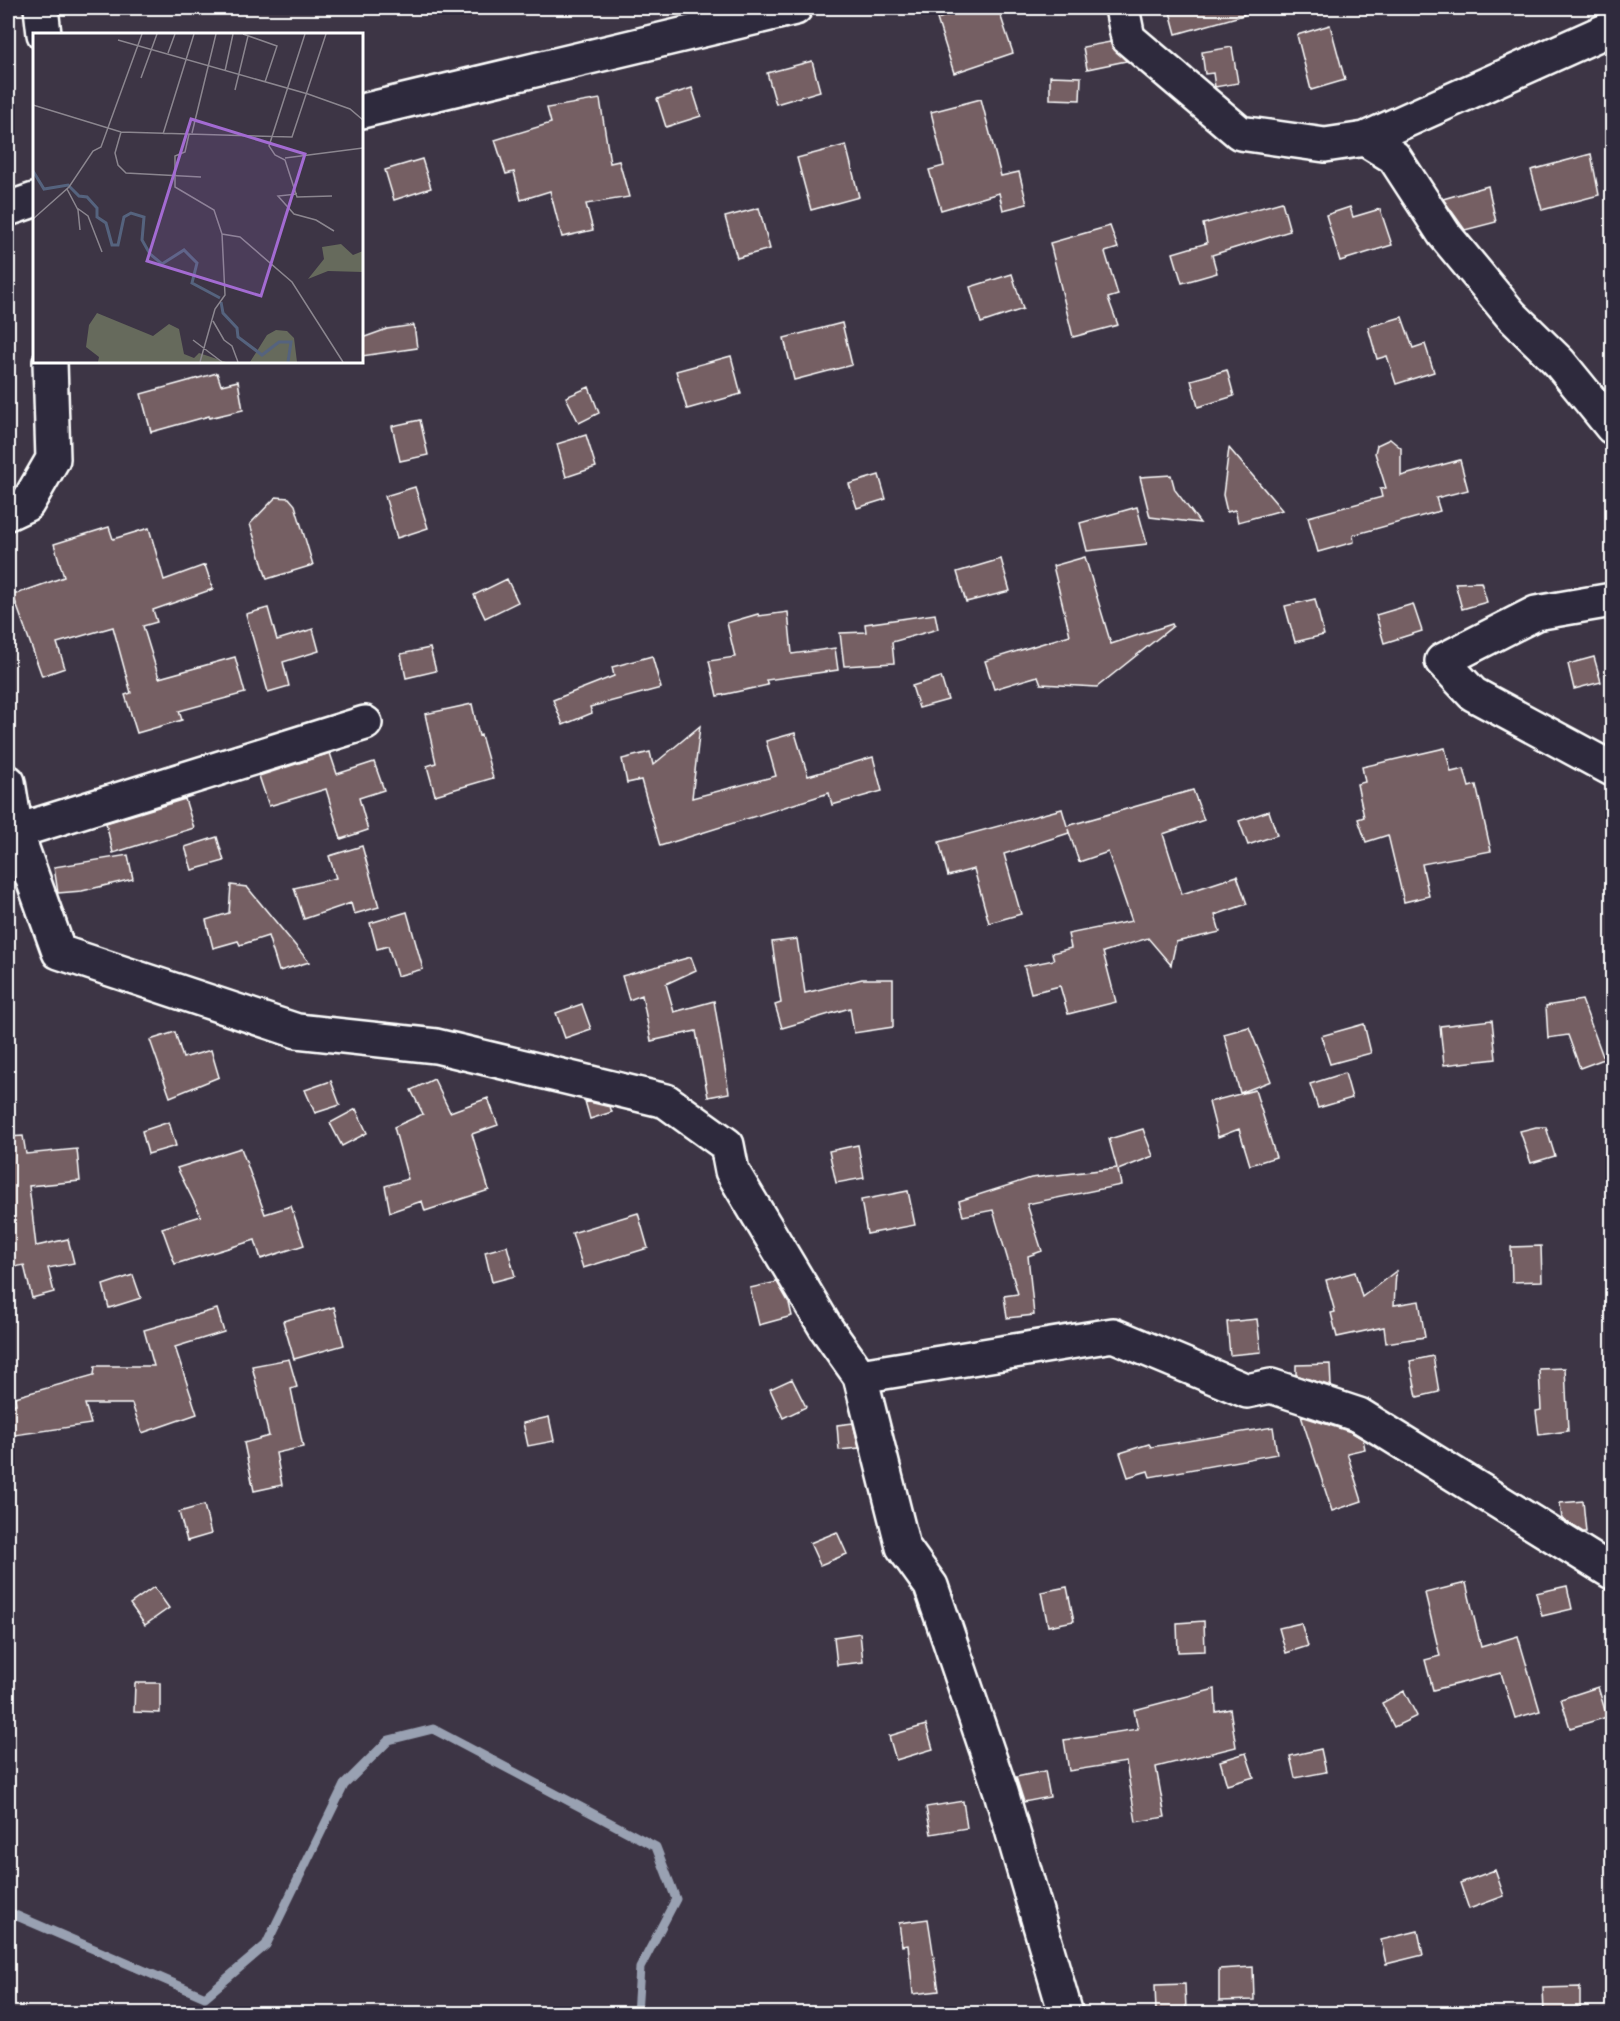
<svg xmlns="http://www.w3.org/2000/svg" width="1620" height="2021" font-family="Delius,sans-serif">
	<rect width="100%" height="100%" fill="#3d3545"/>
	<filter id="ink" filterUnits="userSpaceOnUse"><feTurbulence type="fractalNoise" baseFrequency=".0167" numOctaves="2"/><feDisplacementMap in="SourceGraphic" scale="12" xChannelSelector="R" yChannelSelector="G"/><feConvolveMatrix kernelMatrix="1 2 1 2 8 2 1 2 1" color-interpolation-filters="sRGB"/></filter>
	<g filter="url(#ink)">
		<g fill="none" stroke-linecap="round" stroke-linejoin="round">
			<path stroke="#99a1b2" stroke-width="9" d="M 8,1912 L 205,1997 L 266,1945 L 344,1785 L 389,1740 L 433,1729 L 656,1847 L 676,1899 L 640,1968 L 637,2014"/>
		</g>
		<path fill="#755f63" stroke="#fff" stroke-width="1.5" d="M 971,8 L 998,8 L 1013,53 L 954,73 L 937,19 Z
			M 1169,8 L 1243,8 L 1244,15 L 1176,34 Z
			M 1330,25 L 1345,80 L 1311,90 L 1297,35 Z
			M 1110,42 L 1126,61 L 1087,69 L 1083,47 Z
			M 1232,47 L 1238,83 L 1215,87 L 1213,73 L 1205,74 L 1202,52 Z
			M 812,61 L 820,91 L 776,104 L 767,73 Z
			M 1050,76 L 1081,77 L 1080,100 L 1050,99 Z
			M 692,88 L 701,116 L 666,127 L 657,99 Z
			M 600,99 L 610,163 L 619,161 L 629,197 L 586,204 L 593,230 L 562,237 L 550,191 L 521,200 L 514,172 L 506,174 L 495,140 L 551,123 L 547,108 Z
			M 981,99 L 1001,176 L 1019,172 L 1027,204 L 1003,210 L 999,193 L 941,210 L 929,170 L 944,166 L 931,112 Z
			M 846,145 L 859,197 L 811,210 L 797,158 Z
			M 1591,154 L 1599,195 L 1542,210 L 1531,170 Z
			M 422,159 L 431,188 L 394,200 L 385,170 Z
			M 1488,186 L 1496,222 L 1465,230 L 1443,199 Z
			M 1282,202 L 1290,231 L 1212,255 L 1217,273 L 1182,283 L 1173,253 L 1207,243 L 1203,224 Z
			M 1350,207 L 1353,217 L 1380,209 L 1392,245 L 1340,261 L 1326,215 Z
			M 759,208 L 770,249 L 737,258 L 725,217 Z
			M 1110,226 L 1118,248 L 1105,252 L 1118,295 L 1108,298 L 1118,325 L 1073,337 L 1050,243 Z
			M 1012,274 L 1023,309 L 981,323 L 970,287 Z
			M 1402,317 L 1413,348 L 1425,344 L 1434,372 L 1396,384 L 1387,356 L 1377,359 L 1368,327 Z
			M 842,323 L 852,365 L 794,380 L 784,338 Z
			M 414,325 L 417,348 L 362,356 L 362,338 L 387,329 Z
			M 731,356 L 741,394 L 687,409 L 676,371 Z
			M 1227,370 L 1234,396 L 1198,407 L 1191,380 Z
			M 217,373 L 221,385 L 238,381 L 243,410 L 209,418 L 209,416 L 151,432 L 141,394 Z
			M 589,387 L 599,413 L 579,423 L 566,397 Z
			M 420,420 L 428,455 L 400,461 L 392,426 Z
			M 586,435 L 596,467 L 566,477 L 557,444 Z
			M 1390,439 L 1401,448 L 1401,476 L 1460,460 L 1468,490 L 1436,498 L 1440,511 L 1353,535 L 1354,542 L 1318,552 L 1308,517 L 1382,497 L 1380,489 L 1386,488 L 1375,453 L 1377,445 Z
			M 1229,448 L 1282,510 L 1238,522 L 1235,510 L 1227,512 L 1223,495 Z
			M 879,475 L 886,499 L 857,508 L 849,484 Z
			M 1171,475 L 1175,490 L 1200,523 L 1150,517 L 1140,477 Z
			M 415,487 L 428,528 L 397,538 L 385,496 Z
			M 276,497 L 289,498 L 295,505 L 313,565 L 267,579 L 250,524 Z
			M 1137,507 L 1147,544 L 1087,551 L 1080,523 Z
			M 109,527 L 113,539 L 149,528 L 164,580 L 205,565 L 213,589 L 153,610 L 157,622 L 143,626 L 159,678 L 235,657 L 245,693 L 179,711 L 182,720 L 137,733 L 125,695 L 131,693 L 113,627 L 57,643 L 65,668 L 42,676 L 13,595 L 64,577 L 54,544 Z
			M 1085,557 L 1111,644 L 1172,624 L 1173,626 L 1097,687 L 1041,684 L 1038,676 L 994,689 L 985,661 L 1070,635 L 1053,566 Z
			M 1001,559 L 1010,591 L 966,602 L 957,572 Z
			M 507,579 L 518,602 L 485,618 L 474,595 Z
			M 1481,582 L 1487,602 L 1462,609 L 1455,583 Z
			M 1315,599 L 1324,635 L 1295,642 L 1285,606 Z
			M 1413,604 L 1422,631 L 1384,643 L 1376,615 Z
			M 268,608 L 277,640 L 313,629 L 319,651 L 283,662 L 289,686 L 268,692 L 246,614 Z
			M 788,612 L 792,654 L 835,648 L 838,670 L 766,680 L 768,685 L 717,696 L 709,661 L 735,657 L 727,623 L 758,614 L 759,616 Z
			M 935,614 L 938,629 L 892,642 L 894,663 L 844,666 L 840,633 L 866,632 L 865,624 Z
			M 430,648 L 436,671 L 406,678 L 401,654 Z
			M 652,656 L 661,688 L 590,707 L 592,713 L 563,725 L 553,700 L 614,676 L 612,667 Z
			M 1594,657 L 1601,682 L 1574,689 L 1568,664 Z
			M 941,677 L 948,700 L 919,708 L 912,686 Z
			M 472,704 L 479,736 L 481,735 L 493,778 L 435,795 L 427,766 L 436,763 L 425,714 Z
			M 700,726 L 692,798 L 776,776 L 766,741 L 795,733 L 808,776 L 873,757 L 882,791 L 832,805 L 829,793 L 660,846 L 641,780 L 627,783 L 622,759 L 650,752 L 653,765 Z
			M 1445,748 L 1451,772 L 1464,769 L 1469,787 L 1476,785 L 1491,851 L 1422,864 L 1429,896 L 1404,902 L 1388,835 L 1366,842 L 1358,819 L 1364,817 L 1357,784 L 1365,782 L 1362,767 Z
			M 330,753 L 337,774 L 374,762 L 384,790 L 359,798 L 368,830 L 341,839 L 326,789 L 269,806 L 259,776 Z
			M 1193,790 L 1204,820 L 1163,834 L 1182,894 L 1237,876 L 1247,904 L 1215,915 L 1220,932 L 1176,942 L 1171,965 L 1148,938 L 1103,952 L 1116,1002 L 1068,1014 L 1060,986 L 1031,993 L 1024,966 L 1054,960 L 1052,953 L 1071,948 L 1068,934 L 1132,921 L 1108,852 L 1079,862 L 1068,829 L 1069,833 L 1004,854 L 1021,914 L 989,923 L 974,869 L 948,876 L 939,842 L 1062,809 L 1067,826 Z
			M 185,799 L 194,828 L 113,853 L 106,823 Z
			M 1269,811 L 1277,835 L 1248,845 L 1239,821 Z
			M 217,837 L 224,861 L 192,870 L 185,847 Z
			M 362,846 L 379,907 L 354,914 L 351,903 L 304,919 L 294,888 L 336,878 L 329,856 Z
			M 128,855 L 133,879 L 82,891 L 58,893 L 54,867 Z
			M 231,885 L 247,887 L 309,962 L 279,971 L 268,936 L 240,945 L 238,941 L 213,948 L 206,920 L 229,913 Z
			M 407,912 L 423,969 L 397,976 L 388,946 L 377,949 L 370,923 Z
			M 797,939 L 805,993 L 862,979 L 893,979 L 893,1027 L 854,1033 L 850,1008 L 782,1028 L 775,1005 L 781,1003 L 772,942 Z
			M 691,957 L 696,970 L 666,984 L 674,1012 L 714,1001 L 729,1093 L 708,1097 L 696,1031 L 651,1041 L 642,995 L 629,1000 L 622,976 Z
			M 1582,1000 L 1604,1059 L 1580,1068 L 1568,1035 L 1548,1038 L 1546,1006 Z
			M 582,1004 L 591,1029 L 565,1038 L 556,1013 Z
			M 1492,1020 L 1496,1059 L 1444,1065 L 1440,1026 Z
			M 1364,1024 L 1371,1053 L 1330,1064 L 1321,1036 Z
			M 1249,1027 L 1271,1081 L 1240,1093 L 1224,1034 Z
			M 175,1032 L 183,1058 L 211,1050 L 219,1077 L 170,1097 L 150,1040 Z
			M 1345,1073 L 1352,1098 L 1318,1108 L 1310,1084 Z
			M 434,1079 L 450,1112 L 488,1098 L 498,1125 L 472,1134 L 489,1190 L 425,1211 L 422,1201 L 390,1212 L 385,1186 L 408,1179 L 394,1127 L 423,1114 L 411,1090 Z
			M 331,1081 L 340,1105 L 315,1113 L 305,1090 Z
			M 1255,1090 L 1276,1157 L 1250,1165 L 1239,1129 L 1218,1137 L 1209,1102 Z
			M 585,1101 L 610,1107 L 612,1112 L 590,1119 Z
			M 356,1109 L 367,1133 L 342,1146 L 330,1123 Z
			M 169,1122 L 176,1146 L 148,1154 L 142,1131 Z
			M 1536,1127 L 1546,1127 L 1555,1156 L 1531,1163 L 1520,1131 Z
			M 1143,1129 L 1153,1156 L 1118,1170 L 1121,1185 L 1027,1204 L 1042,1251 L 1028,1256 L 1034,1315 L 1007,1318 L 1004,1296 L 1018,1294 L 993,1210 L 963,1216 L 959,1201 L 1031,1178 L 1117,1168 L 1109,1139 Z
			M 23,1136 L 26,1154 L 77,1149 L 80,1181 L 29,1186 L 36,1246 L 68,1239 L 74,1263 L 48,1268 L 54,1292 L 32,1298 L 24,1265 L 8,1268 L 8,1137 Z
			M 858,1145 L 864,1178 L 836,1183 L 829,1151 Z
			M 241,1148 L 265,1214 L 291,1206 L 304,1245 L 261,1259 L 255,1240 L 175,1264 L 162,1228 L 201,1216 L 177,1168 Z
			M 908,1191 L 915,1225 L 867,1234 L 861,1200 Z
			M 638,1213 L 648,1248 L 583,1268 L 572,1233 Z
			M 507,1246 L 515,1276 L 492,1282 L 485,1252 Z
			M 1541,1246 L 1542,1281 L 1512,1282 L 1511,1247 Z
			M 1396,1271 L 1394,1305 L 1419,1301 L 1425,1337 L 1386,1343 L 1384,1327 L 1337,1337 L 1331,1313 L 1335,1312 L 1326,1280 L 1355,1272 L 1362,1297 Z
			M 133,1275 L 141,1298 L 109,1308 L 103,1285 Z
			M 777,1282 L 789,1303 L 792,1316 L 759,1325 L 750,1288 Z
			M 334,1307 L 344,1345 L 294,1359 L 283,1321 Z
			M 217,1309 L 224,1332 L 175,1347 L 197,1414 L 142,1433 L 132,1404 L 85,1404 L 91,1424 L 8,1436 L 8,1405 L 16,1404 L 15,1397 L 94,1375 L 95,1366 L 154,1366 L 144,1330 Z
			M 1257,1319 L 1261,1352 L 1230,1355 L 1227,1322 Z
			M 1433,1356 L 1439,1392 L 1417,1397 L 1410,1361 Z
			M 289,1359 L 297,1387 L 291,1389 L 303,1447 L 276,1453 L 282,1485 L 254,1491 L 244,1443 L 269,1436 L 252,1366 Z
			M 1330,1364 L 1331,1386 L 1296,1375 L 1296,1365 Z
			M 1565,1368 L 1568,1431 L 1539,1435 L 1536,1411 L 1541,1410 L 1539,1369 Z
			M 792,1379 L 806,1407 L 783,1418 L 770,1389 Z
			M 1301,1416 L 1351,1432 L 1363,1439 L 1365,1449 L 1347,1453 L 1362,1501 L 1332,1511 Z
			M 549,1417 L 554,1441 L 528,1446 L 523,1423 Z
			M 853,1423 L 859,1448 L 839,1450 L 837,1425 Z
			M 1273,1427 L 1277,1454 L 1150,1477 L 1148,1471 L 1128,1477 L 1120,1453 L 1149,1444 L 1151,1447 Z
			M 1583,1501 L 1586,1532 L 1583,1532 L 1562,1519 L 1560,1503 Z
			M 204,1505 L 211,1534 L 187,1541 L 179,1512 Z
			M 837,1532 L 847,1554 L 820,1565 L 810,1543 Z
			M 1466,1583 L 1481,1647 L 1518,1636 L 1540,1711 L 1515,1718 L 1501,1673 L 1433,1690 L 1425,1660 L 1440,1656 L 1425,1593 Z
			M 1567,1586 L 1572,1609 L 1542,1616 L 1536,1593 Z
			M 154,1587 L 169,1608 L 145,1625 L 130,1604 Z
			M 1067,1587 L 1074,1621 L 1048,1626 L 1041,1592 Z
			M 1204,1621 L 1205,1651 L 1178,1652 L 1177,1623 Z
			M 1301,1623 L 1308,1646 L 1286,1653 L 1279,1628 Z
			M 860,1633 L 863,1662 L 837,1665 L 834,1637 Z
			M 135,1683 L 160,1683 L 160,1713 L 134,1712 Z
			M 1598,1687 L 1607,1717 L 1570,1728 L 1561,1699 Z
			M 1215,1689 L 1216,1712 L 1230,1709 L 1236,1747 L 1156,1767 L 1165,1817 L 1136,1822 L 1126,1762 L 1069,1771 L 1064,1740 L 1138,1729 L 1134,1710 Z
			M 1404,1691 L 1417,1716 L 1394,1727 L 1382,1703 Z
			M 926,1725 L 933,1749 L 896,1760 L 889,1736 Z
			M 1321,1749 L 1326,1772 L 1295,1778 L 1290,1756 Z
			M 1246,1753 L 1254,1777 L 1227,1785 L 1220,1761 Z
			M 1045,1771 L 1050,1797 L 1024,1802 L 1016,1777 Z
			M 963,1801 L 967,1828 L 931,1834 L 926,1807 Z
			M 1495,1870 L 1504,1896 L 1469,1909 L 1460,1883 Z
			M 928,1919 L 939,1991 L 913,1994 L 908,1945 L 902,1946 L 899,1923 Z
			M 1418,1931 L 1423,1955 L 1386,1964 L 1381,1940 Z
			M 1253,1967 L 1254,2000 L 1219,2001 L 1219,1969 Z
			M 1185,1984 L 1186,2010 L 1156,2011 L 1155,1985 Z
			M 1580,1987 L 1580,2013 L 1544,2013 L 1543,1988 Z"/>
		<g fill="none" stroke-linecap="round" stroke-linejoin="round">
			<g stroke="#fff" stroke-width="38">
				<path id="minor" d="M 41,8 L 44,34
					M 1122,8 L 1128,38 L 1240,133 L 1325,145 L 1365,139 L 1394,157 L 1444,234 L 1511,315 L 1559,362 L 1612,427
					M 362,111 L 795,8
					M 1365,139 L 1612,28
					M 8,209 L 34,200
					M 8,513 L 27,504 L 53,459 L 50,362
					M 1612,600 L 1536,613 L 1442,661 L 1473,694 L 1612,769
					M 8,782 L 16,832 L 59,952 L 297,1031 L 436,1046 L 666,1101 L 727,1145 L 732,1171 L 826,1328 L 860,1376 L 1113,1335 L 1247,1391 L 1271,1386 L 1359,1415 L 1612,1572
					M 8,834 L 365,723
					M 860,1376 L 903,1547 L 931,1586 L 1001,1792 L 1066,2014"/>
			</g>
			<use href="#minor" stroke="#2f2a3d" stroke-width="33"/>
		</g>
	</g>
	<g transform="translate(33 33)">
		<rect width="330" height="330" fill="#3d3545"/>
		<path d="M 308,211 L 320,222 L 330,218 L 330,239 L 295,238 L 275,246 L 291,226 L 289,214 ZM 64,280 L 120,303 L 136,291 L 146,296 L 151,321 L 161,325 L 166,320 L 193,329 L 65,329 L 66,324 L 53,314 L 56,292 ZM 243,297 L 254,298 L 261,305 L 264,329 L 217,329 L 234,302 Z" fill="#666a5c"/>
		<path fill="none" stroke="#55637e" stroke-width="3" d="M 0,138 L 11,156 L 35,152 L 46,163 L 54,164 L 64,175 L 64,184 L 73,190 L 79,212 L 85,212 L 91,184 L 98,180 L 111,184 L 109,207 L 117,221 L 129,231 L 151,217 L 164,230 L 159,250 L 187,265M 188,269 L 190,280 L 204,295 L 205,304 L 229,322 L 246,309 L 258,309 L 255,329"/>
		<path fill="none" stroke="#8b868f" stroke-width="1.5" d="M 210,1 L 244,13 L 232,49M 272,1 L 236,113 L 242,122 L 252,127 L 264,164 L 299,163M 85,7 L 275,61 L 317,76 L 330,87M 135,20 L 142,1M 192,38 L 200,1M 108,45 L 124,1M 202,57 L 215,3M 0,72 L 88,99 L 259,104 L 293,1M 88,99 L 82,120 L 85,132 L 93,140 L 168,144M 159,100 L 183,1M 130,101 L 161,1M 156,101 L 152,119 L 142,123 L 142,154 L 181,177 L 189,201 L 207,204 L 259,249 L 310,329M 252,125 L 330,115M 34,156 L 45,177 L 47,197M 264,161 L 245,163 L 261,181 L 283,187 L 301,198M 44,175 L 55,183 L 69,219M 0,186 L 36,154 L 60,118 L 68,114 L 109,1M 180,288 L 191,307 L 199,313 L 205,329M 160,307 L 189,329M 167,329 L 182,276 L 192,262 L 189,201"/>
		<path fill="#a36bd2" fill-opacity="0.15" stroke="#a36bd2" stroke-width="3" d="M 158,86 L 272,121 L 228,263 L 114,228 Z"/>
		<rect width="330" height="330" fill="none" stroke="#fff" stroke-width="3"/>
	</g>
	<rect width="1620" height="2021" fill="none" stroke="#2f2a3d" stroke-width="30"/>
	<rect x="15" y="15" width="1590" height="1991" fill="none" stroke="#fff" stroke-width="2" filter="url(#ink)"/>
</svg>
